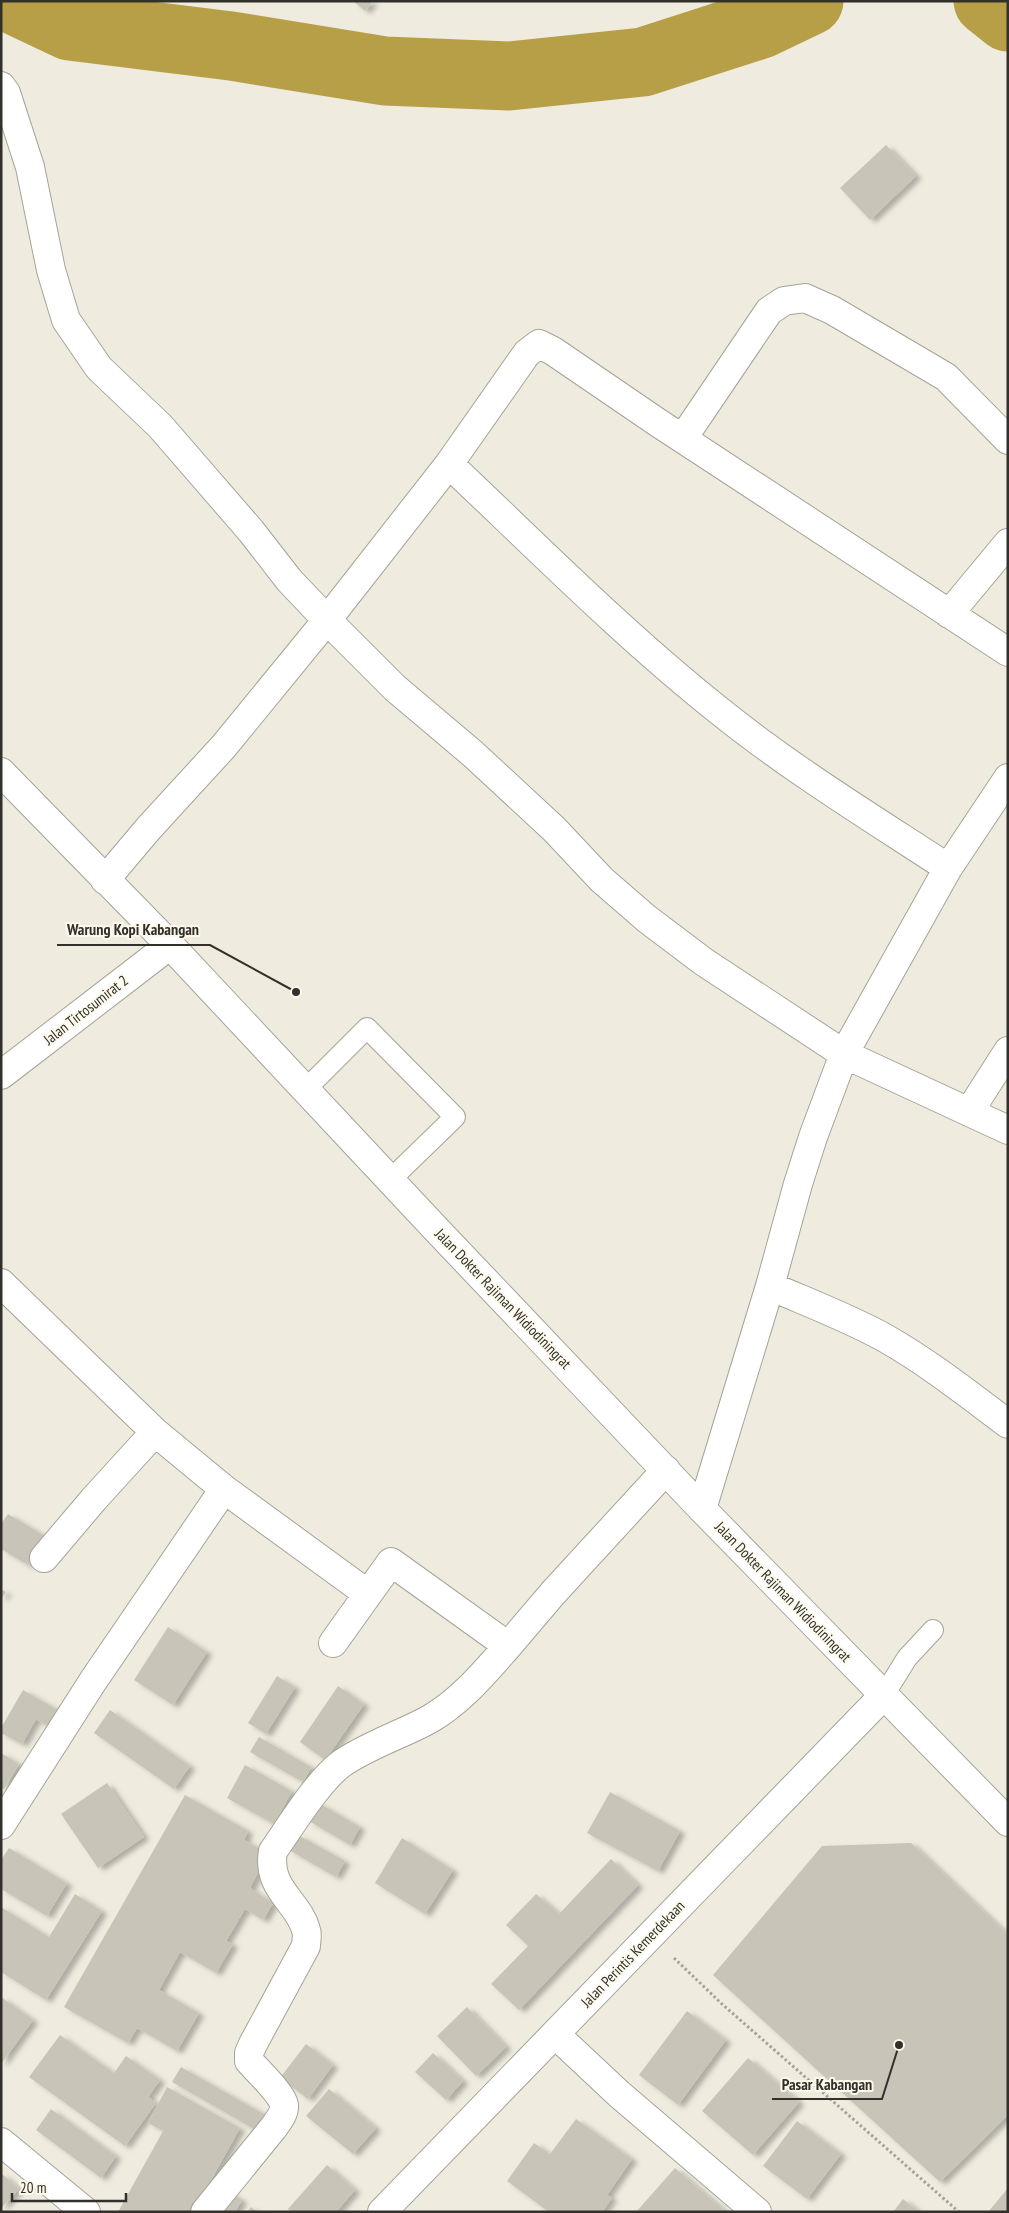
<svg xmlns="http://www.w3.org/2000/svg" width="1009" height="2213" font-family="'PT Sans Narrow',sans-serif">
	<defs>
		<filter id="shadow"><feDropShadow dx="5.5" dy="3" stdDeviation="2.5" flood-color="#0004"/></filter>
	</defs>
	<rect width="100%" height="100%" fill="#efecdf"/>
	<g fill="none" stroke-linecap="round" stroke-linejoin="round">
		<path stroke="#b79f47" stroke-width="69" d="M 17,1 L 70,26 L 231,46 L 385,71 L 509,76 L 643,62 L 761,24 L 809,1
			M 988,1 L 1008,17"/>
	</g>
	<path fill="#c8c4b8" filter="url(#shadow)" d="M 353,1 L 373,1 L 365,11 Z
		M 886,145 L 916,176 L 870,220 L 840,188 Z
		M 8,1514 L 45,1536 L 28,1565 L 1,1549 L 1,1524 Z
		M 1,1589 L 6,1592 L 1,1600 Z
		M 168,1627 L 207,1652 L 173,1705 L 134,1680 Z
		M 277,1676 L 295,1687 L 266,1734 L 248,1723 Z
		M 338,1686 L 364,1704 L 325,1760 L 300,1742 Z
		M 23,1690 L 61,1712 L 52,1729 L 36,1719 L 22,1744 L 1,1733 L 1,1728 Z
		M 110,1710 L 190,1766 L 174,1789 L 94,1733 Z
		M 259,1737 L 311,1767 L 303,1782 L 250,1752 Z
		M 1,1753 L 19,1764 L 4,1789 L 1,1788 Z
		M 245,1765 L 292,1791 L 274,1824 L 227,1798 Z
		M 107,1783 L 144,1837 L 98,1868 L 61,1814 Z
		M 610,1792 L 680,1831 L 658,1871 L 587,1833 Z
		M 185,1795 L 248,1831 L 244,1840 L 268,1853 L 250,1888 L 273,1903 L 263,1920 L 245,1909 L 226,1941 L 233,1944 L 216,1973 L 180,1952 L 159,1990 L 199,2013 L 177,2051 L 137,2028 L 128,2043 L 64,2007 Z
		M 319,1803 L 360,1827 L 350,1845 L 309,1821 Z
		M 298,1835 L 345,1861 L 336,1877 L 289,1850 Z
		M 402,1838 L 453,1870 L 425,1914 L 375,1883 Z
		M 911,1843 L 1008,1935 L 1008,2115 L 940,2182 L 713,1975 L 822,1846 Z
		M 9,1848 L 67,1883 L 47,1916 L 1,1889 L 1,1860 Z
		M 611,1859 L 638,1885 L 519,2010 L 491,1984 L 528,1946 L 506,1925 L 536,1894 L 559,1914 Z
		M 75,1894 L 102,1911 L 46,2000 L 1,1972 L 1,1907 L 49,1937 Z
		M 1,1997 L 33,2020 L 1,2064 Z
		M 467,2007 L 506,2047 L 476,2076 L 437,2036 Z
		M 687,2011 L 726,2040 L 678,2105 L 639,2075 Z
		M 60,2035 L 114,2073 L 126,2056 L 160,2080 L 148,2097 L 156,2103 L 125,2146 L 29,2077 Z
		M 306,2044 L 333,2065 L 308,2099 L 280,2078 Z
		M 433,2053 L 463,2081 L 446,2100 L 415,2072 Z
		M 748,2058 L 799,2102 L 753,2155 L 702,2111 Z
		M 181,2067 L 269,2117 L 261,2133 L 172,2082 Z
		M 167,2087 L 240,2128 L 193,2212 L 118,2212 L 163,2131 L 148,2123 Z
		M 329,2089 L 376,2128 L 353,2154 L 306,2116 Z
		M 51,2109 L 116,2156 L 101,2178 L 36,2130 Z
		M 576,2119 L 632,2159 L 607,2195 L 612,2198 L 602,2212 L 549,2212 L 507,2181 L 534,2143 L 550,2154 Z
		M 797,2121 L 841,2154 L 807,2199 L 763,2166 Z
		M 327,2165 L 355,2190 L 336,2212 L 291,2212 L 288,2209 Z
		M 675,2168 L 726,2212 L 636,2212 Z
		M 1,2173 L 19,2189 L 1,2208 Z
		M 1008,2188 L 1008,2212 L 988,2212 Z
		M 227,2191 L 242,2200 L 235,2212 L 215,2212 Z
		M 903,2199 L 919,2212 L 893,2212 Z
		M 251,2207 L 258,2212 L 247,2212 Z"/>
	<g fill="none" stroke-linecap="round" stroke-linejoin="round">
		<g stroke="#a6a397" stroke-width="22">
			<path id="lane" d="M 305,1090 L 367,1028 L 455,1117 L 390,1180
				M 884,1695 L 907,1658 L 933,1630"/>
		</g>
		<g stroke="#a6a397" stroke-width="30">
			<path id="street" d="M 1,86 L 6,93 L 30,167 L 51,270 L 66,320 L 99,368 L 160,426 L 251,531 L 289,580 L 327,620 L 395,688 L 473,754 L 554,829 L 602,880 L 647,919 L 704,962 L 844,1054 L 1008,1130
				M 683,438 L 769,311 L 784,301 L 805,298 L 832,310 L 946,377 L 1008,440
				M 449,464 C 537,547 623,634 717,709 C 790,768 870,817 948,868
				M 949,614 L 1008,543
				M 105,880 L 148,829 L 224,746 L 327,620 L 449,464 L 527,353 L 539,344 L 553,351 L 657,422 L 1008,652
				M 1,1075 L 170,945
				M 969,1112 L 1008,1051
				M 1,1283 L 155,1432 L 224,1489 L 368,1594 L 391,1562 L 508,1646 L 553,1593 L 666,1470
				M 770,1286 C 809,1303 849,1318 885,1338 C 929,1363 968,1394 1008,1424
				M 702,1509 L 770,1286 L 798,1184 L 813,1137 L 844,1054 L 948,868 L 1008,778
				M 44,1558 L 94,1499 L 155,1432
				M 333,1643 L 368,1594
				M 1,1825 L 93,1681 L 224,1489
				M 555,2034 L 619,2094 L 757,2212
				M 1,2142 L 86,2212
				M 205,2212 L 274,2127 C 278,2121 285,2113 284,2105 C 282,2094 258,2071 249,2061 L 249,2053 L 253,2044 L 306,1946 C 306,1941 308,1935 306,1930 C 299,1902 266,1889 273,1851 C 290,1827 318,1781 341,1764 C 368,1745 401,1735 430,1719 C 461,1701 484,1673 508,1646"/>
		</g>
		<g stroke="#a6a397" stroke-width="30">
			<path id="secondary" d="M 1,772 L 170,945 L 435,1228 L 702,1509 L 1008,1822
				M 382,2212 L 884,1695"/>
		</g>
		<path stroke="#a5a399" stroke-width="3" stroke-dasharray="2.5 2.5" stroke-linecap="butt" d="M 674,1958 L 722,2004 L 959,2212"/>
		<use href="#lane" stroke="#fff" stroke-width="20"/>
		<use href="#street" stroke="#fff" stroke-width="28"/>
		<use href="#secondary" stroke="#fff" stroke-width="28"/>
	</g>
	<g text-anchor="middle" stroke-width="4" stroke-linejoin="round" paint-order="stroke">
		<g font-size="15" fill="#31302b" stroke="#fdf9ec">
			<text transform="translate(86 1010) rotate(-38)" y="5">Jalan Tirtosumirat 2</text>
			<text transform="translate(503 1299) rotate(46)" y="5">Jalan Dokter Rajiman Widiodiningrat</text>
			<text transform="translate(783 1592) rotate(46)" y="5">Jalan Dokter Rajiman Widiodiningrat</text>
			<text transform="translate(633 1954) rotate(-46)" y="5">Jalan Perintis Kemerdekaan</text>
		</g>
	</g>
	<path fill="none" stroke="#31302b" stroke-width="2" d="M296 992L210 945H57M899 2045L882 2099H772"/>
	<g fill="#31302b" stroke="#fdf9ec" stroke-width="2">
		<circle cx="296" cy="992" r="5"/>
		<circle cx="899" cy="2045" r="5"/>
	</g>
	<g font-size="16" text-anchor="middle" font-weight="bold" fill="#31302b" stroke="#fdf9ec" stroke-width="4" stroke-linejoin="round" paint-order="stroke">
		<text x="133" y="935">Warung Kopi Kabangan</text>
		<text x="827" y="2090">Pasar Kabangan</text>
	</g>
	<rect width="1009" height="2213" fill="none" stroke="#31302b" stroke-width="5"/>
	<path d="M12 2193v8h114v-8" fill="none" stroke="#31302b" stroke-width="2.5"/>
	<text x="20" y="2193" font-size="15" fill="#31302b" stroke="#fdf9ec" stroke-width="4" paint-order="stroke">20 m</text>
</svg>
